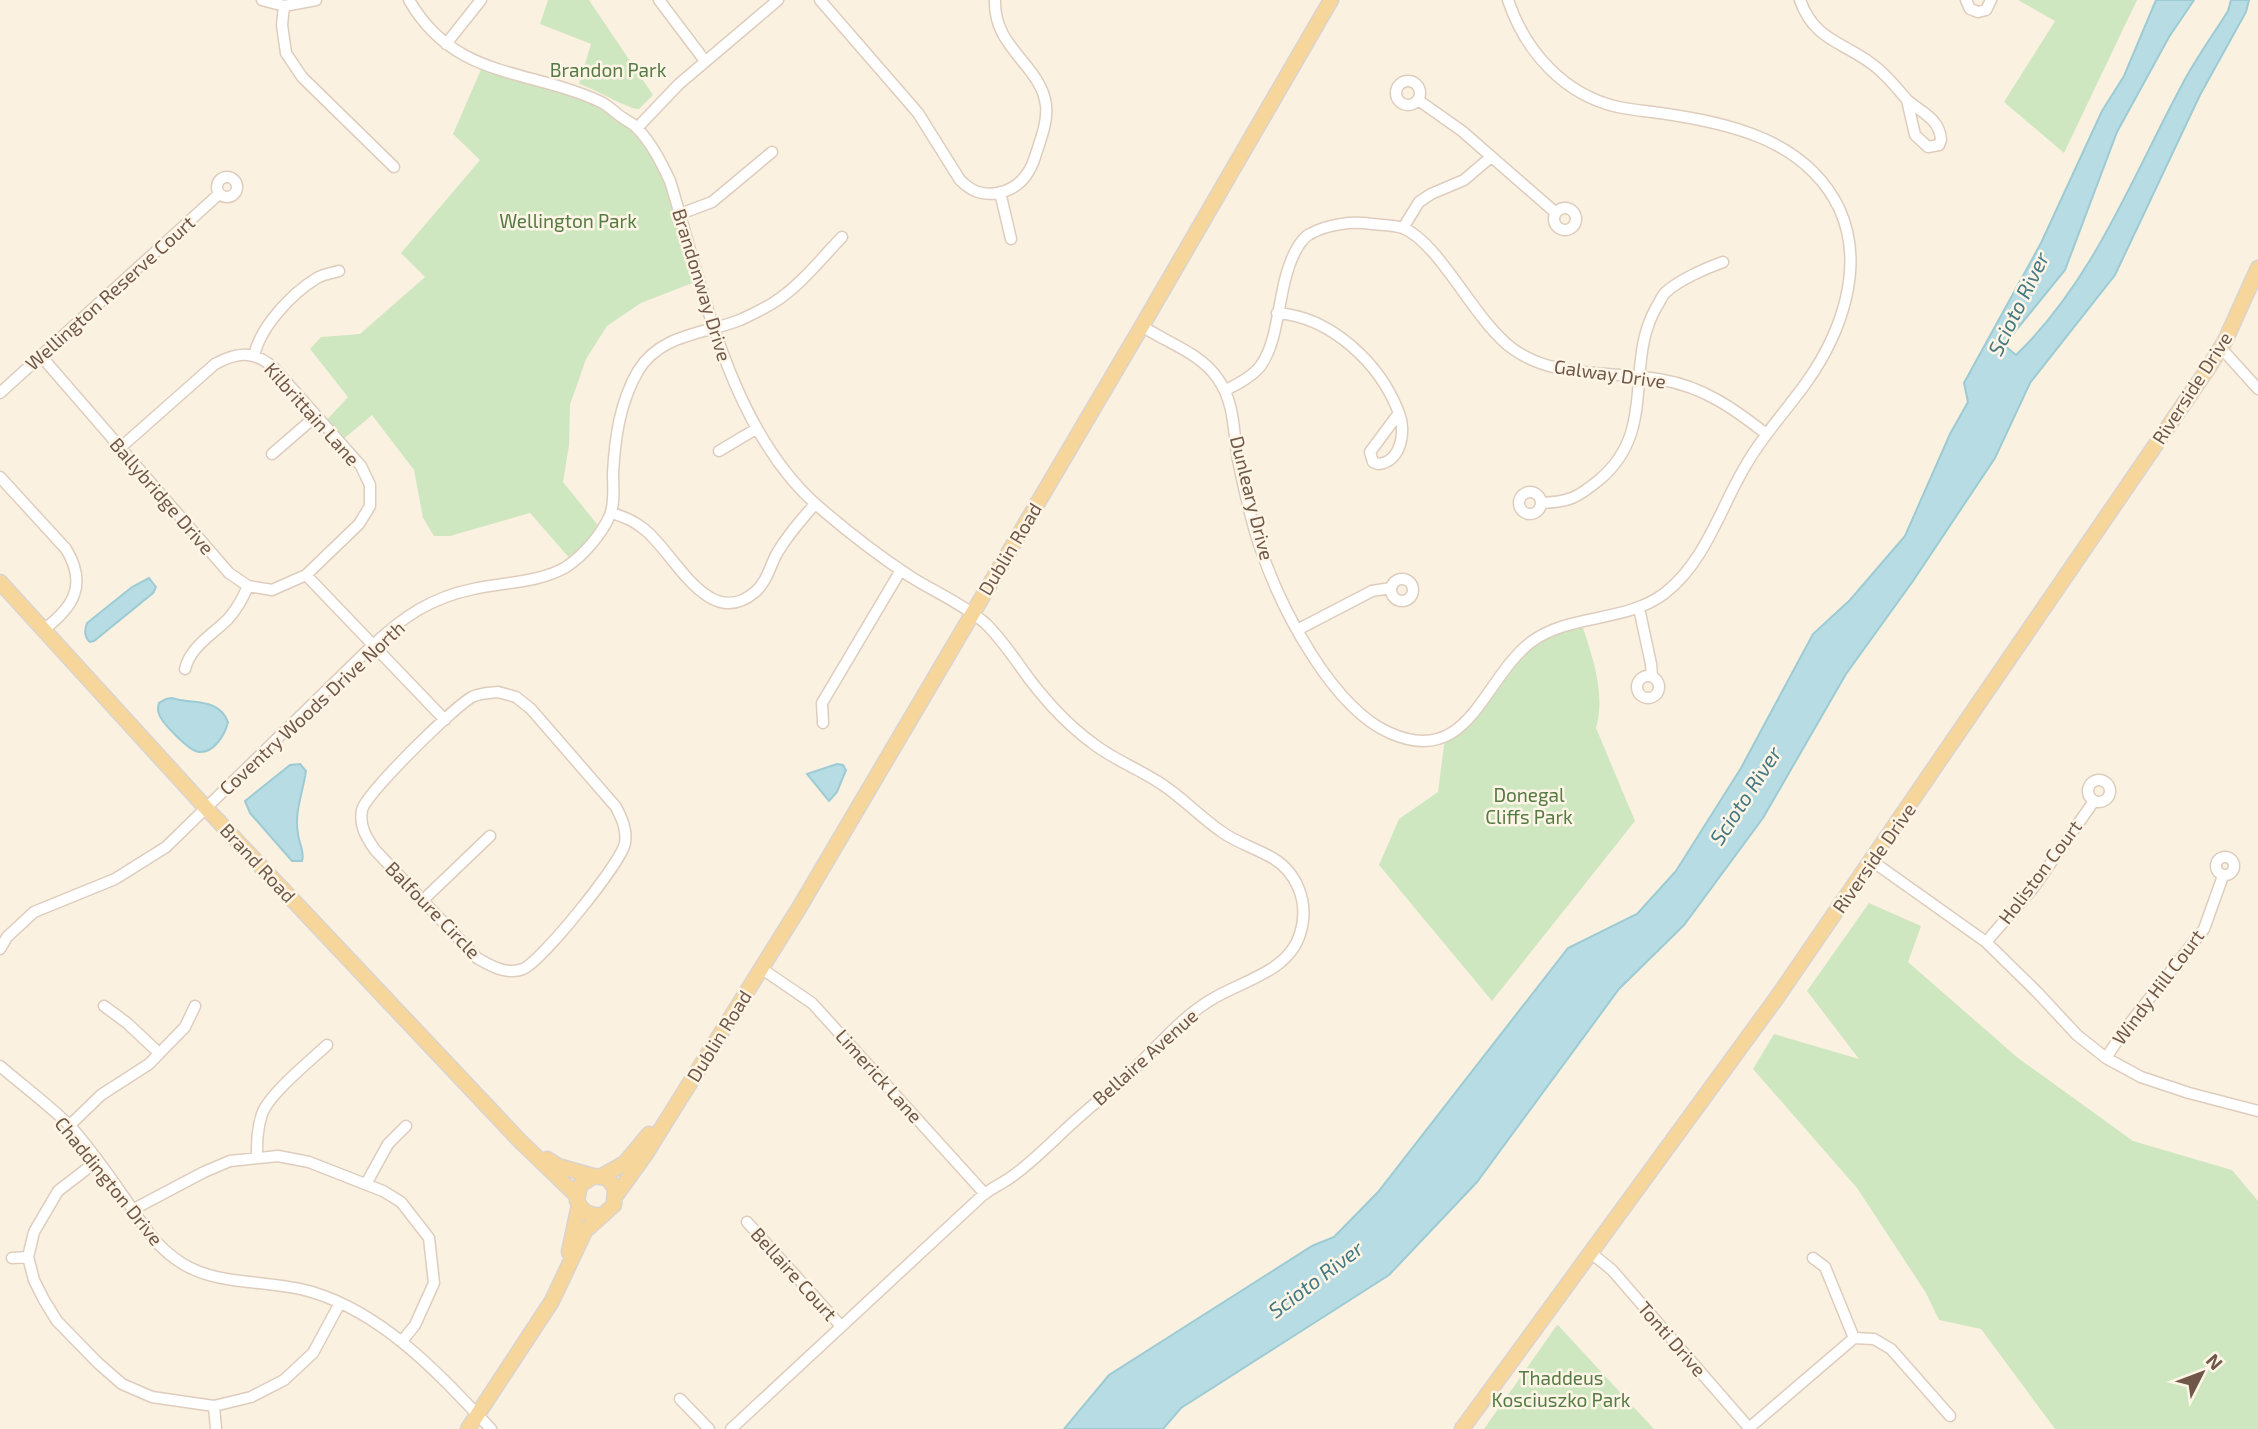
<svg xmlns="http://www.w3.org/2000/svg" width="2258" height="1429" font-family="'Exo 2',sans-serif">
	<rect width="100%" height="100%" fill="#fbf1e1"/>
	<path fill="#cfe7c0" d="M 548,0 L 589,0 L 653,95 L 639,109 C 630,110 595,89 579,84 L 591,44 L 540,24 Z
		M 2018,0 L 2137,0 L 2064,153 L 2004,102 L 2055,21 Z
		M 483,65 L 563,89 L 632,123 L 660,159 L 700,280 L 641,303 L 607,326 L 586,359 L 570,405 L 569,445 L 563,482 L 601,529 L 572,561 L 530,513 L 450,536 L 434,536 L 423,518 L 414,470 L 372,415 L 340,442 L 323,424 L 348,397 L 310,349 L 321,337 L 360,334 L 425,277 L 401,253 L 480,160 L 453,134 Z
		M 1581,622 C 1592,655 1606,694 1596,728 L 1635,821 L 1492,1001 L 1379,865 L 1399,819 L 1438,792 L 1445,738 L 1533,640 Z
		M 1869,903 L 1921,926 L 1908,962 L 2018,1058 L 2133,1141 L 2232,1170 L 2258,1201 L 2258,1429 L 2055,1429 L 1981,1329 L 1939,1320 L 1926,1293 L 1857,1188 L 1753,1069 L 1774,1034 L 1859,1059 L 1807,991 Z
		M 1557,1325 L 1558,1325 L 1654,1429 L 1484,1429 Z"/>
	<path fill="#b7dce3" stroke="#9dcbd4" stroke-width="2" d="M 2156,0 L 2194,0 L 2169,37 L 2117,132 L 2065,270 L 2004,345 L 2016,355 C 2094,280 2132,177 2183,83 C 2196,58 2213,35 2228,11 L 2231,0 L 2249,0 L 2246,12 L 2200,95 L 2115,275 L 2030,383 L 1995,458 L 1913,581 L 1846,674 L 1763,818 L 1684,925 L 1619,989 L 1477,1182 L 1389,1275 L 1181,1408 L 1163,1429 L 1064,1429 L 1109,1375 L 1312,1246 L 1334,1237 L 1378,1192 L 1568,948 L 1637,914 L 1676,871 L 1741,768 L 1813,634 L 1850,600 L 1905,536 L 1950,434 L 1968,402 L 1964,383 L 2041,243 L 2102,111 L 2124,76 Z
		M 149,578 L 156,587 L 153,593 L 94,641 L 90,642 C 84,637 84,631 87,623 L 132,587 Z
		M 172,698 C 193,705 218,697 228,722 C 225,735 214,753 199,752 C 189,751 162,723 159,714 C 157,709 158,708 159,703 L 166,699 Z
		M 300,764 L 306,771 C 303,792 294,812 298,834 C 299,843 305,853 302,861 L 292,861 L 250,813 L 245,801 L 290,765 Z
		M 837,764 L 843,765 L 846,770 L 837,792 L 829,801 L 807,774 Z"/>
	<g fill="none" stroke-linecap="round" stroke-linejoin="round">
		<g stroke="#decdbd" stroke-width="13">
			<path id="minor" d="M 262,0 L 284,6 L 316,0
				M 409,0 C 455,80 528,68 601,102 C 609,106 615,113 623,118 C 627,121 632,123 636,127 C 651,142 661,162 670,181 C 703,288 730,430 819,507 C 848,532 879,556 911,577 C 935,592 963,604 985,623 C 1002,639 1016,661 1030,680 C 1047,702 1068,725 1091,742 C 1112,759 1137,768 1160,783 C 1182,797 1200,817 1222,832 C 1236,842 1252,847 1267,855 C 1297,869 1310,903 1300,934 C 1288,973 1240,981 1209,1001 C 1174,1023 1149,1057 1118,1084 C 1107,1094 1096,1102 1085,1112 C 1061,1132 1040,1156 1014,1175 C 1005,1182 994,1187 984,1194 L 731,1429
				M 659,0 L 705,61
				M 820,0 L 918,113 L 960,180 C 971,191 982,196 998,193 C 1018,189 1029,176 1035,157 C 1040,141 1048,122 1046,105 C 1041,65 993,48 995,0
				M 1800,0 C 1814,40 1843,42 1872,64 C 1886,74 1896,87 1907,100
				M 1966,0 L 1970,9 L 1978,12 L 1986,10 L 1991,0
				M 284,6 L 282,25 L 286,53 L 302,77 L 394,167
				M 446,44 L 481,0
				M1396 93a12 12 0 1 1 24 0a12 12 0 1 1-24 0Z
				M 1418,100 L 1462,131 L 1556,213
				M 1907,100 C 1921,112 1940,119 1941,140 L 1939,145 L 1928,147 L 1915,135 Z
				M 637,128 L 679,84 L 778,0
				M217 187a10 10 0 1 1 20 0a10 10 0 1 1-20 0Z
				M 1000,192 L 1011,239
				M1554 219a11 11 0 1 1 22 0a11 11 0 1 1-22 0Z
				M 680,214 L 712,202 L 772,152
				M 1403,228 L 1419,202 L 1431,194 L 1464,180 L 1491,157
				M 1277,313 C 1331,317 1380,363 1399,413
				M 1142,326 C 1167,343 1201,353 1218,379 C 1235,403 1233,431 1238,460 C 1244,488 1251,523 1261,550 C 1281,608 1332,708 1390,733 C 1469,768 1482,680 1531,642 C 1570,613 1626,623 1665,593 C 1706,561 1720,508 1746,465 C 1763,435 1786,411 1806,383 C 1841,334 1866,266 1839,208 C 1805,139 1729,123 1660,113 C 1646,111 1632,110 1618,107 C 1564,95 1525,51 1508,0
				M 2221,348 L 2258,389
				M 41,356 L 229,573 L 248,586 L 272,590 L 306,575 L 359,524 L 370,506 L 370,485 L 361,466 L 274,368 C 254,350 237,352 215,364 L 120,448
				M 254,356 C 260,327 292,293 317,278 C 323,274 332,273 339,271
				M 1226,390 C 1236,385 1249,378 1257,370 C 1283,342 1275,282 1299,245 C 1302,241 1305,236 1310,234 C 1328,224 1352,221 1372,224 C 1381,225 1394,225 1403,228 C 1440,243 1475,322 1513,349 C 1556,380 1614,370 1663,380 C 1703,387 1733,408 1765,433
				M 0,393 L 219,194
				M 1399,413 C 1406,430 1402,462 1378,464 L 1373,462 L 1370,452 Z
				M 719,451 L 756,429
				M 272,454 L 316,416
				M 0,477 L 66,549 C 88,585 73,608 43,630
				M1519 503a11 11 0 1 1 22 0a11 11 0 1 1-22 0Z
				M 1541,503 C 1569,502 1577,498 1599,480 C 1659,430 1623,364 1657,306 C 1660,302 1662,295 1666,292 C 1679,280 1706,268 1723,262
				M 611,513 C 623,516 634,521 644,529 C 674,552 708,632 755,592 C 766,583 770,567 776,555 C 787,536 801,520 815,504
				M 306,575 L 445,720
				M1391 590a11 11 0 1 1 22 0a11 11 0 1 1-22 0Z
				M 1639,608 L 1651,664 L 1652,676
				M 1297,630 L 1372,591 L 1391,588
				M 185,669 C 191,646 212,635 228,619 C 237,609 243,598 248,586
				M1637 687a11 11 0 1 1 22 0a11 11 0 1 1-22 0Z
				M 498,692 L 516,697 L 531,709 L 616,807 C 622,819 627,829 625,843 C 622,862 541,962 523,969 C 506,975 491,966 477,958 L 375,850 C 366,837 359,826 362,810 C 366,793 454,707 472,697 C 480,693 489,693 498,692 Z
				M 823,723 L 822,703 L 901,570
				M2088 791a11 11 0 1 1 22 0a11 11 0 1 1-22 0Z
				M2216 866a9 9 0 1 1 18 0a9 9 0 1 1-18 0Z
				M 1872,861 L 1986,942 L 2037,992 L 2077,1035 L 2106,1058 L 2141,1077 L 2189,1093 L 2258,1111
				M 422,901 L 490,836
				M 1986,942 L 2034,887 L 2094,801
				M 0,949 L 7,937 L 34,912 L 115,879 L 166,847 L 373,645 C 404,616 431,598 473,589 C 503,582 539,583 566,567 C 583,556 602,534 610,515 C 615,503 613,485 613,473 C 615,437 620,402 638,371 C 660,334 704,334 740,320 C 751,315 763,309 773,303 C 800,286 820,260 842,237
				M 762,969 L 812,1003 L 985,1194
				M 104,1006 L 127,1023 L 159,1053
				M 2106,1058 L 2123,1032 L 2204,929 L 2223,876
				M 0,1066 C 23,1086 48,1104 69,1125 C 88,1145 108,1174 124,1197 C 143,1224 153,1245 183,1264 C 221,1287 270,1279 312,1292 C 385,1314 440,1375 491,1429
				M 69,1126 L 101,1095 L 149,1064 L 185,1027 L 195,1006
				M 257,1158 C 257,1143 257,1129 262,1114 C 269,1094 310,1061 327,1045
				M 97,1161 L 58,1191 L 34,1232 L 28,1257 L 34,1280 L 44,1300 L 57,1321 L 98,1363 L 122,1384 L 152,1397 L 214,1406 L 251,1397 L 284,1380 L 313,1353 L 340,1303
				M 366,1184 L 388,1144 L 406,1126
				M 132,1210 L 204,1172 L 230,1161 L 278,1156 L 309,1162 L 383,1191 L 401,1202 L 429,1238 L 434,1283 L 415,1325 L 402,1341
				M 747,1222 L 841,1326
				M 1591,1253 L 1612,1270 L 1750,1429
				M 12,1258 L 28,1257
				M 1813,1258 L 1825,1267 L 1854,1338
				M 680,1399 L 709,1429
				M 214,1406 L 216,1429
				M 1749,1428 L 1854,1338 L 1874,1339 L 1891,1349 L 1950,1416"/>
		</g>
		<g stroke="#dad4d0" stroke-width="17">
			<path id="major" d="M 0,582 L 206,808 L 520,1141 L 577,1196
				M 547,1159 L 558,1166 L 593,1176
				M 602,1176 L 625,1163 L 649,1134
				M 617,1194 L 645,1155 L 799,908 L 1142,326 L 1331,0
				M 569,1252 L 579,1205
				M 468,1429 L 552,1301 L 585,1231 L 614,1205 L 615,1188 L 607,1178 L 594,1176 L 580,1185 L 577,1201 C 582,1212 590,1216 601,1215
				M 1462,1429 L 1778,996 L 2209,367 L 2225,341 L 2258,268"/>
		</g>
		<use href="#minor" stroke="#fff" stroke-width="10"/>
		<use href="#major" stroke="#f7d69b" stroke-width="14"/>
	</g>
	<g text-anchor="middle" stroke-width="5" stroke-linejoin="round" paint-order="stroke">
		<g font-size="19" fill="#547b44" stroke="#fef5e6">
			<text x="608" y="77">Brandon Park</text>
			<text x="568" y="228">Wellington Park</text>
			<text x="1529" y="802">Donegal<tspan x="1529" dy="22">Cliffs Park</tspan></text>
			<text x="1561" y="1385">Thaddeus<tspan x="1561" dy="22">Kosciuszko Park</tspan></text>
		</g>
		<g font-size="19" fill="#705849" stroke="#fef5e6">
			<text transform="translate(702 285) rotate(73)" y="7">Brandonway Drive</text>
			<text transform="translate(110 293) rotate(-42)" y="7">Wellington Reserve Court</text>
			<text transform="translate(1610 374) rotate(8)" y="7">Galway Drive</text>
			<text transform="translate(2192 388) rotate(-57)" y="7">Riverside Drive</text>
			<text transform="translate(312 414) rotate(48)" y="7">Kilbrittain Lane</text>
			<text transform="translate(162 496) rotate(49)" y="7">Ballybridge Drive</text>
			<text transform="translate(1252 498) rotate(76)" y="7">Dunleary Drive</text>
			<text transform="translate(1010 549) rotate(-59)" y="7">Dublin Road</text>
			<text transform="translate(312 708) rotate(-43)" y="7">Coventry Woods Drive North</text>
			<text transform="translate(1874 858) rotate(-55)" y="7">Riverside Drive</text>
			<text transform="translate(258 863) rotate(47)" y="7">Brand Road</text>
			<text transform="translate(2040 872) rotate(-53)" y="7">Holiston Court</text>
			<text transform="translate(433 910) rotate(46)" y="7">Balfoure Circle</text>
			<text transform="translate(2158 987) rotate(-53)" y="7">Windy Hill Court</text>
			<text transform="translate(719 1036) rotate(-58)" y="7">Dublin Road</text>
			<text transform="translate(1145 1057) rotate(-42)" y="7">Bellaire Avenue</text>
			<text transform="translate(879 1076) rotate(48)" y="7">Limerick Lane</text>
			<text transform="translate(109 1181) rotate(51)" y="7">Chaddington Drive</text>
			<text transform="translate(794 1274) rotate(48)" y="7">Bellaire Court</text>
			<text transform="translate(1672 1339) rotate(49)" y="7">Tonti Drive</text>
		</g>
		<g font-size="21" font-style="italic" fill="#447883" stroke="#fef5e6">
			<text transform="translate(2019 304) rotate(-64)" y="7">Scioto River</text>
			<text transform="translate(1746 796) rotate(-57)" y="7">Scioto River</text>
			<text transform="translate(1316 1280) rotate(-37)" y="7">Scioto River</text>
		</g>
	</g>
	<g transform="translate(2202 1373) rotate(48)" stroke="#fef5e6" stroke-width="5" paint-order="stroke">
	<path d="M0-5L12 26L0 18L-12 26Z" fill="#705849"/>
	<text y="-10" font-size="19" font-weight="bold" text-anchor="middle" fill="#705849">N</text>
	</g>
</svg>
